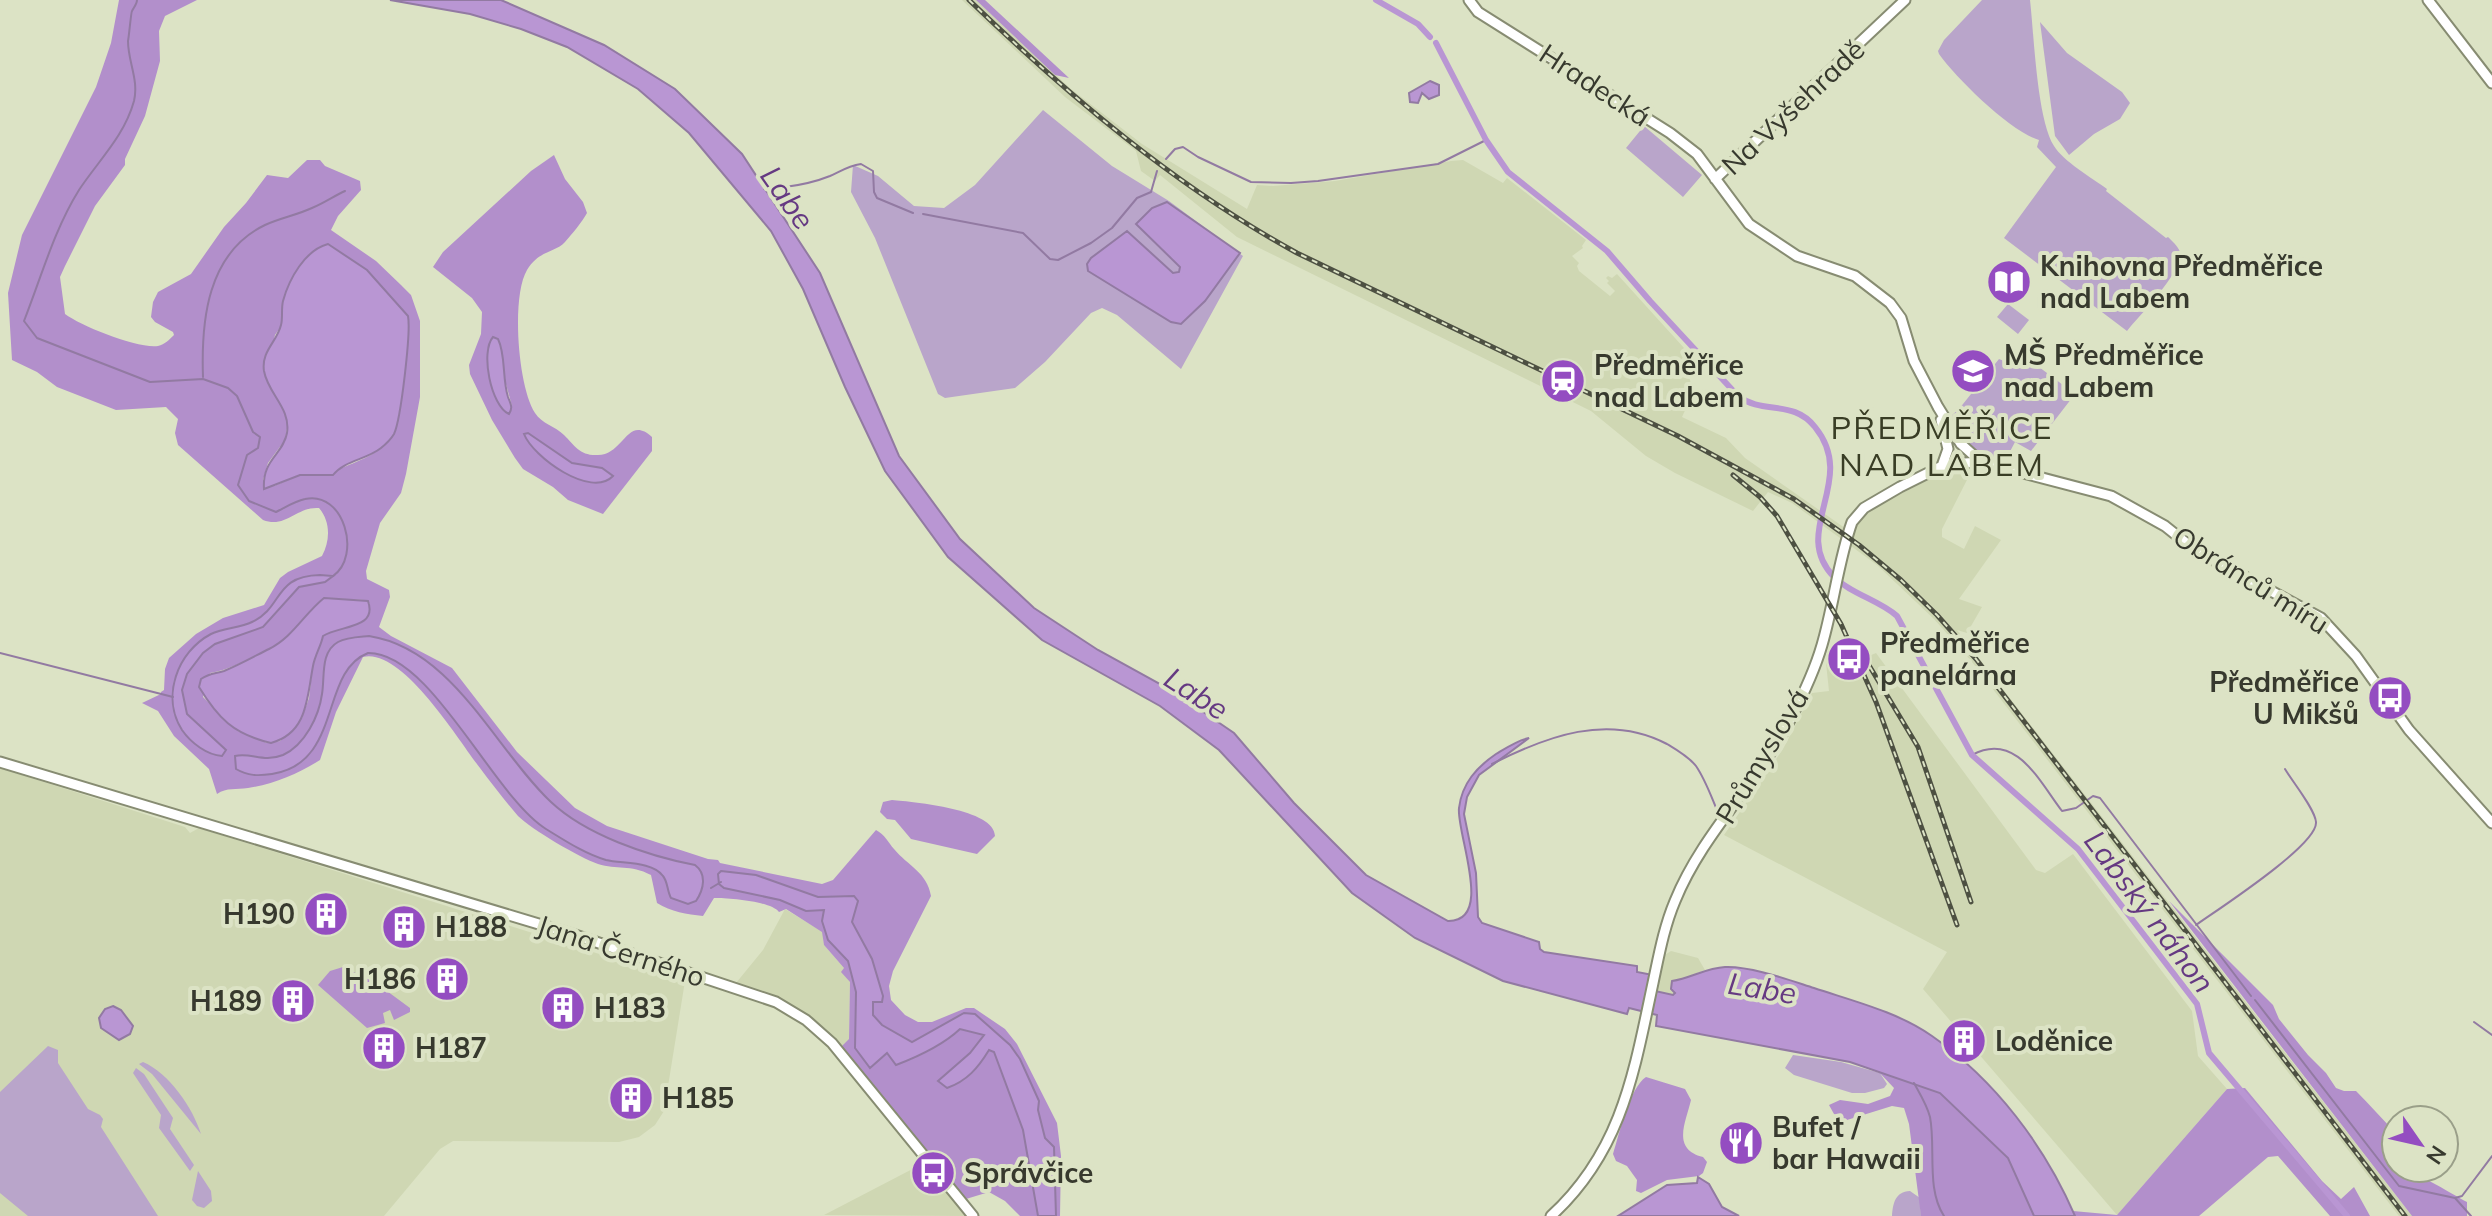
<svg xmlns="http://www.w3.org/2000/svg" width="2492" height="1216" font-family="Mulish,sans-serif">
	<rect width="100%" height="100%" fill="#dce3c5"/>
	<path fill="#cfd7b3" d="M 962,0 L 976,0 L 1071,89 L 1142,144 L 1247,209 L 1257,185 L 1273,186 L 1335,181 L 1451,161 L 1463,160 L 1503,183 L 1507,178 L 1586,240 L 1582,246 L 1583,248 L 1572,256 L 1579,263 L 1577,266 L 1579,271 L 1610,296 L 1615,291 L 1607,283 L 1609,281 L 1606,278 L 1608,276 L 1612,278 L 1617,274 L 1684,348 L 1682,350 L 1689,359 L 1686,363 L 1693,393 L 1682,417 L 1726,438 L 1745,458 L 1852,533 L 1855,524 L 1864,513 L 1941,473 L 1960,469 L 1971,472 L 1942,529 L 1942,537 L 1964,549 L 1975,526 L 2001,540 L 1959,599 L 1982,607 L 1967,633 L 1957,630 L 2412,1216 L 2399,1216 L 1972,662 L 1934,619 L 1877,565 L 1792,503 L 1768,492 L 1753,511 L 1675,473 L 1646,456 L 1591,411 L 1237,237 L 1160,175 L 1155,181 L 1141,171 L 1136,151 L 1065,97 Z
		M 1876,653 L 2036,870 L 2045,873 L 2073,854 L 2192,1011 L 2198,1056 L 2227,1089 L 2117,1215 L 1923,989 L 1947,952 L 1724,835 L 1783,749 L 1812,693 L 1829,691 L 1826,663 L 1836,670 Z
		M 0,768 L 185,827 L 190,833 L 199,828 L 685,981 L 664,1111 L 655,1125 L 639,1137 L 619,1142 L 453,1141 L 440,1149 L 384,1216 L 0,1216 Z
		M 785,909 L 823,932 L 824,945 L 844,968 L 850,982 L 849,1040 L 841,1047 L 824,1028 L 787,1002 L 736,983 L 763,950 Z
		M 1671,951 L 1698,958 L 1705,970 L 1676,981 L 1671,988 L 1675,993 L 1673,995 L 1655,991 L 1663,956 Z
		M 924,1163 L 968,1216 L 824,1215 Z"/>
	<path fill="#b9a5ca" d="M 1982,0 L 2030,0 C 2034,35 2037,120 2054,146 C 2063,161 2092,178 2107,189 L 2106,191 L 2166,238 L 2168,237 C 2172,241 2178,246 2180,252 C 2184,271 2139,316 2127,331 L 2004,238 L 2056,167 L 2037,147 L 2039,140 C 2011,132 1957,79 1939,54 L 1938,51 L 1944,40 Z
		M 2040,22 L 2067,53 L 2122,92 L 2130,103 L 2120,119 L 2094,134 L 2069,155 L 2055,136 Z
		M 1043,110 L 1112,166 L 1169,201 L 1243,256 L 1181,369 L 1117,315 L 1102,308 L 1091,313 L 1045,362 L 1015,388 L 945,398 L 938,394 L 875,238 L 851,192 L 853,165 L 878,176 L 914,206 L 944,208 L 975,185 Z
		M 1644,126 L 1702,175 L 1683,197 L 1626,148 Z
		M 2008,304 L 2029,320 L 2018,334 L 1997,317 Z
		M 2015,349 L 2075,394 L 2031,451 L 2015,442 L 2005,461 C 1973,451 1966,447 1950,417 L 1959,409 L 1999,359 L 2004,361 Z
		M 48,1046 L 58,1050 L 58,1063 L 88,1109 L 100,1115 L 103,1119 L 101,1127 L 158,1216 L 28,1216 L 0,1193 L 0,1092 Z
		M 1793,1055 L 1841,1062 L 1880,1073 L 1887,1084 L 1884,1088 L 1865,1093 L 1852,1093 L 1794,1075 L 1785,1068 Z
		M 143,1062 C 169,1073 193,1108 201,1134 L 152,1074 L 139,1064 Z
		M 136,1068 L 144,1074 L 173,1118 L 170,1129 L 194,1165 L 190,1171 L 159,1128 L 161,1115 L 133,1073 Z
		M 198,1171 L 211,1191 L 212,1201 L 204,1208 L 197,1206 L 192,1200 Z
		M 1910,1191 L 1920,1198 L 1921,1216 L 1892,1216 C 1893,1203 1895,1192 1910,1191 Z"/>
	<path fill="#b28fcb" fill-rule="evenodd" d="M 119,0 L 197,0 L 165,16 L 159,31 L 160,61 L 145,116 L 125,159 L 125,165 L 95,206 L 65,266 L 60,277 L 65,314 C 81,326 138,349 158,346 C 165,344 169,340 174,335 L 173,332 L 155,322 L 151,317 L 153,302 L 158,292 L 191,274 L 224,227 L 246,203 L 267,175 L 288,178 L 307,160 L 320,160 L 325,166 L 360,181 L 361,190 L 338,216 L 331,230 L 376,261 L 401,285 L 411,295 L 420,321 L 420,397 L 406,474 L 401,493 L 380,523 L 366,571 L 367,579 L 389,590 L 390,597 L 379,627 L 391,636 L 452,668 L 517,752 L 575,808 L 607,826 L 708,859 L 718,860 L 720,863 L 822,884 L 833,880 L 876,830 C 885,835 888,842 894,849 C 908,866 927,872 931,896 L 893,971 L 889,986 L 891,1000 L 905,1015 L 918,1022 L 932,1022 L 966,1008 L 974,1008 L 1005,1029 L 1017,1044 L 1057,1123 L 1061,1156 L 1060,1216 L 1020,1216 L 1005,1201 L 989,1192 L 966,1199 L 841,1047 L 849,1039 L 850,982 L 841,972 L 844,968 L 824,945 L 822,932 L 786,909 L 779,912 C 770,901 729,898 714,898 L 703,916 C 687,914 671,912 657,903 L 651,875 C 630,864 617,870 598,864 C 580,858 531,829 518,816 C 505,801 492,784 480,768 C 459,741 402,647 363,657 L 336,712 L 320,760 C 298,774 274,784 248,788 C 236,790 227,787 217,794 L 209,769 L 174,736 L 158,711 L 142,703 L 161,694 L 161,692 L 164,690 L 165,669 L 169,658 L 196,634 L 223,618 L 264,605 L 280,578 L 288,572 L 322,556 C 330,541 331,522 319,508 C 297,506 286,529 263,520 L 178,445 L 175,433 L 178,419 L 166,407 L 116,410 L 57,387 L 37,372 L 12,360 L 8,293 L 22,235 L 96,87 L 111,43 ZM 330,245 L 367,270 L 408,316 C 410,335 402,416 394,433 C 392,438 386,443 382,447 C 365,462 346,463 329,476 L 300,475 L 274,486 L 263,480 L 268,463 L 285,440 L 288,422 L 284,408 L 266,379 L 275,335 L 282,325 L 284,298 L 293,278 L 315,250 ZM 324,598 L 364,600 L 370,604 C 371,631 342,623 323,636 L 313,664 L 309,698 L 302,718 L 280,741 L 267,743 L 238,731 L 203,697 L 210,673 C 229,671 280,646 294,631 C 305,620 310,609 324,598 Z
		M 976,0 L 985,0 L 1069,78 L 1055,75 Z
		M 554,155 L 565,179 L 583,202 L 587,213 C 582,222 572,234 565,242 C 555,253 539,250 527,270 C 511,297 518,387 535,413 C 542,424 555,426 564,435 C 575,446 580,456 598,455 C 624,455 627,414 652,437 L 652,451 L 603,514 L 568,500 L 553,487 L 523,469 L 515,458 L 492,420 L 470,374 L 469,365 L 481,334 L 482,312 L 472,298 L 433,267 L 443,252 L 531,171 ZM 493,337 L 512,406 C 499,387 476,360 493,337 Z
		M 892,800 C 914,802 995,809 995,836 L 977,854 L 911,839 L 895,820 L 887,819 L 880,812 L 883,802 Z
		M 2169,901 L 2273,1005 L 2279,1019 L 2308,1055 L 2326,1073 L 2336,1088 L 2344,1091 L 2356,1091 C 2370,1105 2382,1119 2396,1133 L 2396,1168 C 2411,1168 2450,1193 2467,1202 L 2467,1216 L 2412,1216 Z
		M 343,967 L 376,983 L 410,1008 L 410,1012 L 394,1020 L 390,1010 L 383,1013 L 385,1023 L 367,1028 L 318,985 L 330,971 Z
		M 1877,1070 L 1940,1093 L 2008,1158 L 2034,1216 L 1921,1216 L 1909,1124 L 1904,1108 L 1892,1106 L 1847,1120 L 1834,1114 L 1829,1105 L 1840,1100 L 1868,1104 L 1890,1096 L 1894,1088 Z
		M 1646,1077 L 1685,1089 L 1691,1100 C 1686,1122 1671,1149 1703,1157 L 1707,1162 L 1703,1173 L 1699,1176 L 1667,1180 L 1641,1193 L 1636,1191 L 1637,1180 L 1627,1166 L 1616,1161 L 1613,1154 C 1619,1135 1630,1087 1646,1077 Z
		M 2245,1088 L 2322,1181 L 2341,1199 L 2354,1187 L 2370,1216 L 2330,1216 L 2278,1156 L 2268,1157 L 2199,1216 L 2075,1216 L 2073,1211 L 2117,1215 L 2227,1089 Z"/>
	<path fill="#b996d3" stroke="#927aa2" stroke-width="2" d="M 390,0 L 501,0 L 604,45 L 675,89 L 742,154 L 820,273 L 899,456 L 960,539 L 1034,608 L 1098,650 L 1171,690 L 1234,733 L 1294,803 L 1366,875 L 1448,921 C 1495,922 1456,833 1459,808 C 1462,783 1477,767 1496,754 C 1506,748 1518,740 1529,738 L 1479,775 L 1467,797 L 1464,814 L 1476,873 L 1478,917 L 1482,923 L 1539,942 L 1540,949 L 1544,952 L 1637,966 L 1637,972 L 1658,976 L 1655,991 L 1673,995 L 1675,993 L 1671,989 L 1672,981 C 1691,978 1706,968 1725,967 C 1751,966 1789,980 1814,988 C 1853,1001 1898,1012 1932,1036 C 1995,1080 2045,1146 2075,1216 L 2034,1216 L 2008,1158 L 1940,1093 L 1850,1062 L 1656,1026 L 1657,1015 L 1629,1008 L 1627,1014 L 1503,981 L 1415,938 L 1352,893 L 1219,750 L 1160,706 L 1042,640 L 948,557 L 885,471 L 845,387 L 803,289 L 771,231 L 689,133 L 638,89 L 567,47 L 521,29 L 470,14 Z
		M 1430,81 L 1439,85 L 1439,95 L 1429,99 L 1422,93 L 1418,103 L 1410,102 L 1409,93 Z
		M 1167,202 L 1240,253 L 1205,301 L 1181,324 L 1171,322 L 1088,271 L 1087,264 L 1091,258 L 1127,231 L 1173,273 L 1179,272 L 1180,267 L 1136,224 L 1152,208 Z
		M 328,244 L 367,270 L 408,316 C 411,332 401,419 394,434 C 391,439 386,444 381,448 C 366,460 345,460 333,475 L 300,475 L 264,489 C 262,459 283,455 287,433 C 291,408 268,394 264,371 C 261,351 277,342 281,325 C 283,318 281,309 283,301 C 289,279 305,250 328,244 Z
		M 493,337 L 498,339 C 506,355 502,378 508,397 C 511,405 513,407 509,414 C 491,406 480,352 493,337 Z
		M 528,433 L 572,463 L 602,468 L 613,476 C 591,499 533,457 524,434 Z
		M 320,575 L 333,576 L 325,582 L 299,587 L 263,627 L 215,644 L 203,653 L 187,674 L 182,690 L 187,714 L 226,750 L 222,756 C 207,755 191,743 182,730 C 161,697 177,652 211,634 C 223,628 240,628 252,622 C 284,607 273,576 320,575 Z
		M 324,598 L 368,601 C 378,629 340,625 323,636 C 321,646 315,655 313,666 C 307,697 308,733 271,743 C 233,734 218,718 199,687 L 201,679 C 210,673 215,674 224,671 C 239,665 255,656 269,649 C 293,637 304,614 324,598 Z
		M 369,636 C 453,649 494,748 551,802 C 586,835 648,856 695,865 C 707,874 704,889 696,901 L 688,904 L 671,898 C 667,891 668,882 663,876 C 652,861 622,864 606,860 C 585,854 564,840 546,829 C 493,796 431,652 368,653 C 319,672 343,763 272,774 C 258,776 248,776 236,769 L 235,756 C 251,752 263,763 283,755 C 305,745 319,716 322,694 C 325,677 320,652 338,642 C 347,637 359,637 369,636 Z
		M 721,871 L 756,875 L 818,897 L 854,896 L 858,901 L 852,922 L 872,959 L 883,996 L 882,1002 L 873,1002 L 873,1015 L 882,1025 L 912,1042 L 964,1013 L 975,1014 L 1010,1045 L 1020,1059 L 1039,1101 L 1038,1110 L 1045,1138 L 1054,1147 L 1056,1216 L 1038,1216 L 1023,1130 L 994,1052 L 989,1050 C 978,1068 967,1081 947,1088 L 938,1081 L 970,1053 L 984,1035 L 960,1029 C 943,1045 917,1057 896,1065 L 887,1053 L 870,1068 L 855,1048 L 856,992 L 848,961 L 828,940 L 822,921 L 824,910 L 806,911 L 780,900 L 724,888 L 719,884 L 718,874 Z
		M 113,1006 L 121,1010 L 133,1026 L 130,1034 L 119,1040 L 101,1028 L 99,1018 L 105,1009 Z
		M 1698,1177 L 1709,1184 L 1722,1207 L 1739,1216 L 1618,1216 L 1667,1185 L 1697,1183 Z"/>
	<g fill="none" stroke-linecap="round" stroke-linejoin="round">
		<path stroke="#927aa2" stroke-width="2" d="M 137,0 C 137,4 134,7 132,11 C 131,12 129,37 128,41 C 128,62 139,80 134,101 C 124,137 98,161 79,190 C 54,230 41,278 24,321 L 37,338 L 150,382 L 203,379 L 228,388 L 237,396 L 253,432 L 260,437 L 258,448 L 247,455 L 238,485 L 249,501 L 276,512 C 284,508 295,501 305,499 C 344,490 362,556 333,576
			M 1166,159 L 1175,149 L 1183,147 L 1198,157 L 1251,182 L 1291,183 L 1318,181 L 1438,164 L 1486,140
			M 785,187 C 801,185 815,182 830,176 C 841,171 848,166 861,164 L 873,171 L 874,192 L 877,198 L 913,213
			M 764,189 L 779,187
			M 923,214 L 1023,233 L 1050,259 L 1058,260 L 1091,243 L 1112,228 L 1137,198 L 1151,192 L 1157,171
			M 203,377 C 201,321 207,253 265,225 C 280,218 297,215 312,208 C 324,203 334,196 345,191
			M 0,653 L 173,697
			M 1972,755 C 2016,731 2039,781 2062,811 L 2076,808 L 2093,796 L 2100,798 L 2251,996
			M 1492,764 C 1547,736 1608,713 1667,744 C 1677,750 1689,757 1696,766 C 1705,779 1711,796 1717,810
			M 711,888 L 721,882
			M 2196,925 C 2217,910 2318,845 2316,822 C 2315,809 2292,781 2285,769
			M 2255,1000 L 2399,1186 L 2455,1198 L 2471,1216
			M 2474,1022 L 2492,1035
			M 1914,1083 C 1920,1094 1927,1105 1930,1117 C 1936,1148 1926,1189 1944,1216
			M 2455,1198 L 2462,1196 L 2492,1156"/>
		<path stroke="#b996d3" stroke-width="6" d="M 1376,0 L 1418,24 L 1430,37
			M 1436,43 L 1486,140 L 1508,172 L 1607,251 L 1650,301 L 1738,396 C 1763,415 1793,399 1815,427 C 1859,481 1789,531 1834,577 C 1851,594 1879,600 1897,616 L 1972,755 L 2078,849 L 2197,1004 L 2209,1053 L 2347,1216"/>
		<g stroke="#878c72" stroke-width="13">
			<path id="secondary" d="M 1469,0 L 1478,12 L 1670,133 L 1697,154 L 1749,224 L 1797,256 L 1855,276 L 1890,303 L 1901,318 L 1914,361 L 1938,407 L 1961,444 L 1981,462
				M 2428,0 L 2492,83
				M 1715,179 L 1905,0
				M 1941,420 L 1948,449 L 1942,466
				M 0,762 L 572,934 L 776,1002 L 806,1020 L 832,1043 L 973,1216
				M 1551,1216 C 1622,1151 1634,1072 1653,983 C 1659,955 1664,927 1675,901 C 1702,834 1758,782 1791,718 C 1803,695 1815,669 1822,645 C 1834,604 1838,562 1852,522 L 1864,508 L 1900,487 L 1942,466 L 1965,463 L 1981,462 L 2111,496 L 2165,526 L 2195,550 L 2321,618 L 2356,656 L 2409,730 L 2492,823"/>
		</g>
		<use href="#secondary" stroke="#fff" stroke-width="9"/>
		<g stroke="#4d5042" stroke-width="5">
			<path id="rail" d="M 969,0 C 1069,96 1175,186 1297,253 L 1678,436 L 1794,499 L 1859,545 L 1901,580 L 1937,615 L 1976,659 L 2405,1216
				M 1733,475 L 1760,497 L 1777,516 L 1841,624 L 1876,702 L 1957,925
				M 1864,657 L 1918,747 L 1971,902"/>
		</g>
		<use href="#rail" stroke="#dce3c5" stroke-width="2" stroke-dasharray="6" stroke-linecap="butt"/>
	</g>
	<defs>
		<g id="library-disc" transform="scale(2.3)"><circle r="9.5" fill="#944dc1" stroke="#dce3c5"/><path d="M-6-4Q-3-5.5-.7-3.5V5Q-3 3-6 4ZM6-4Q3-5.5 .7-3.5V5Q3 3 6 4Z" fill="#fff"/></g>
		<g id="school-disc" transform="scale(2.3)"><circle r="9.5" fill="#944dc1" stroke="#dce3c5"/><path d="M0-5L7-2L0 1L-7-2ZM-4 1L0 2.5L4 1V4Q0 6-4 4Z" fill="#fff"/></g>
		<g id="station-disc" transform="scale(2.3)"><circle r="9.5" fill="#944dc1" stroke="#dce3c5"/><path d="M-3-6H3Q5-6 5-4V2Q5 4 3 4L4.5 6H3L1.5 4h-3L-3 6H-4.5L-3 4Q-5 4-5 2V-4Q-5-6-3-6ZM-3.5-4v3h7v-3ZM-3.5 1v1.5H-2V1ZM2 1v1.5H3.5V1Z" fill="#fff"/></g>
		<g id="bus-disc" transform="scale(2.3)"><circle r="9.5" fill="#944dc1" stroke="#dce3c5"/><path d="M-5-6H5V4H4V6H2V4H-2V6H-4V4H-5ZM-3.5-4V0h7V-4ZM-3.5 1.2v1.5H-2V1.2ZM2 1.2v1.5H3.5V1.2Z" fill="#fff"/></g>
		<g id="building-disc" transform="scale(2.3)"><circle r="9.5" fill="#944dc1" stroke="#dce3c5"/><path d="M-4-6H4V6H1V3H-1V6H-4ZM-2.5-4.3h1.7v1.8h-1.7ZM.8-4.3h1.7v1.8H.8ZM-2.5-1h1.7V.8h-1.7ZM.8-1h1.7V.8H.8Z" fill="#fff"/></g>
		<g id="restaurant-disc" transform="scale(2.3)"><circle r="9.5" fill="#944dc1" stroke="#dce3c5"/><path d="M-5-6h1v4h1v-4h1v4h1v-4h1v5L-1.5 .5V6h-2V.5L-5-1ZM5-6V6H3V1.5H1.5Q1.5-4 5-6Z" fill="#fff"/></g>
	</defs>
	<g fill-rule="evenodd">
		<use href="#library-disc" x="2009" y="282"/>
		<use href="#school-disc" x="1973" y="371"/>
		<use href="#station-disc" x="1563" y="381"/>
		<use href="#bus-disc" x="1849" y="659"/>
		<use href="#bus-disc" x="2390" y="698"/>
		<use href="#building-disc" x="326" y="914"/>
		<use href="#building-disc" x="404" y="927"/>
		<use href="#building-disc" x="447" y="979"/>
		<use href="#building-disc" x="293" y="1001"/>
		<use href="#building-disc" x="563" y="1008"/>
		<use href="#building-disc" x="1964" y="1041"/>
		<use href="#building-disc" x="384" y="1048"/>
		<use href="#building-disc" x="631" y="1098"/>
		<use href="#restaurant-disc" x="1741" y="1143"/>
		<use href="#bus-disc" x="933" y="1173"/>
	</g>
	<g text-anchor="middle" stroke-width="8" stroke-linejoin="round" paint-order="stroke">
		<g font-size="28" fill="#37392e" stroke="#dce3c5">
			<text transform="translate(1595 85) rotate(33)" y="10">Hradecká</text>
			<text transform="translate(1793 107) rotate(-43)" y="10">Na Vyšehradě</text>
			<text transform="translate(2251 580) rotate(32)" y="10">Obránců míru</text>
			<text transform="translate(1762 756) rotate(-59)" y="10">Průmyslová</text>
			<text transform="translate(621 951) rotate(18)" y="10">Jana Černého</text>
		</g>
		<g font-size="28" font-weight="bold" fill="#37392e" stroke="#dce3c5" text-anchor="start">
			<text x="2040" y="276">Knihovna Předměřice<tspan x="2040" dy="32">nad Labem</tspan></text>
			<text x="2004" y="365">MŠ Předměřice<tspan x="2004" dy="32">nad Labem</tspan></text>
			<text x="1594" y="375">Předměřice<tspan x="1594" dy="32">nad Labem</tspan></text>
			<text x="1880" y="653">Předměřice<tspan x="1880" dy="32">panelárna</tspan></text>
			<text x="2359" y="692" text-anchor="end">Předměřice<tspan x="2359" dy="32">U Mikšů</tspan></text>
			<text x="295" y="924" text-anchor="end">H190</text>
			<text x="435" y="937">H188</text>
			<text x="416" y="989" text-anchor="end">H186</text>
			<text x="262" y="1011" text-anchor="end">H189</text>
			<text x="594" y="1018">H183</text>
			<text x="1995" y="1051">Loděnice</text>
			<text x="415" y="1058">H187</text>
			<text x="662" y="1108">H185</text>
			<text x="1772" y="1137">Bufet /<tspan x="1772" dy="32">bar Hawaii</tspan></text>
			<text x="964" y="1183">Správčice</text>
		</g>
		<g font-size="30" font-style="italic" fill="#653982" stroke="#dce3c5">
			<text transform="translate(787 198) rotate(55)" y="10">Labe</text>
			<text transform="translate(1196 694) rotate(33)" y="10">Labe</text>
			<text transform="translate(2149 912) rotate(53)" y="10">Labský náhon</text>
			<text transform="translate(1762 989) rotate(9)" y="10">Labe</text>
		</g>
		<g font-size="32" letter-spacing="2" fill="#393d25" stroke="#dce3c5">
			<text x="1942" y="439">PŘEDMĚŘICE<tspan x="1942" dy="37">NAD LABEM</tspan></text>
		</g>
	</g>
	<g transform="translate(2420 1144) rotate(124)"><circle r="38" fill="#dce3c5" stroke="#9a9f89" stroke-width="2"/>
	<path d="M0-6L14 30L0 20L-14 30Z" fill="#944dc1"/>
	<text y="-12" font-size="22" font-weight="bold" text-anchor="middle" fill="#37392e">N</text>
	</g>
</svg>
